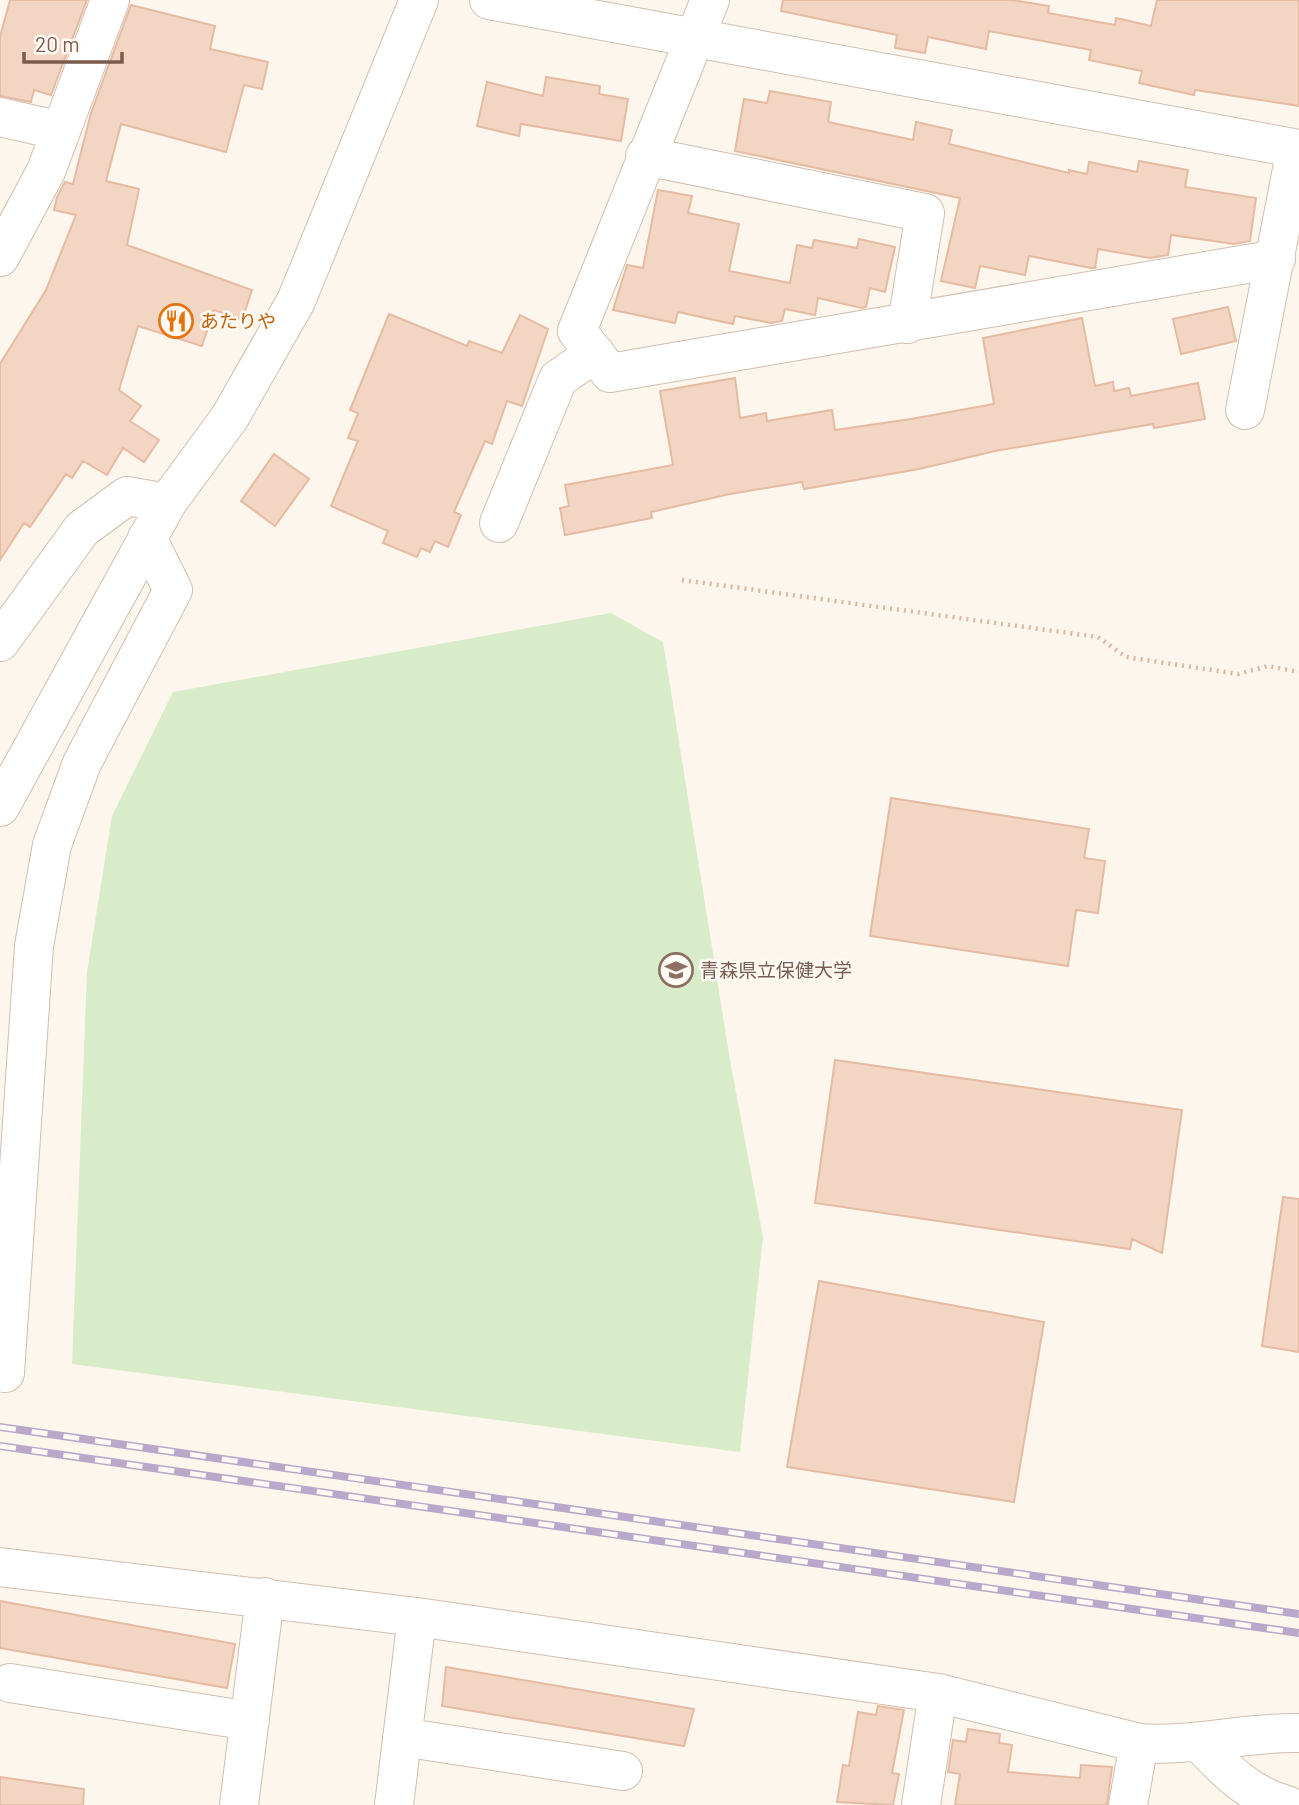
<svg xmlns="http://www.w3.org/2000/svg" width="1299" height="1805" font-family="Barlow,'Noto Sans JP',sans-serif">
	<rect width="100%" height="100%" fill="#fdf6ec"/>
	<path fill="#d8ecc9" d="M 611,613 L 663,642 L 730,1060 L 763,1237 L 740,1452 L 72,1364 L 87,972 L 112,816 L 173,692 Z"/>
	<path fill="#f3d5c3" stroke="#e6bba3" stroke-width="2" d="M 10,0 L 87,0 L 51,95 L 34,90 L 31,102 L 0,96 L 0,37 Z
		M 783,0 L 1012,0 L 1049,6 L 1048,13 L 1115,25 L 1116,18 L 1151,26 L 1157,0 L 1299,0 L 1299,106 L 1195,90 L 1194,95 L 1139,83 L 1142,71 L 1089,60 L 1091,50 L 989,31 L 986,49 L 928,37 L 925,53 L 895,48 L 897,35 L 781,11 Z
		M 131,5 L 215,26 L 210,49 L 268,62 L 262,89 L 244,85 L 226,152 L 121,124 L 106,181 L 139,189 L 127,245 L 252,290 L 242,320 L 214,310 L 202,346 L 138,326 L 119,390 L 141,406 L 130,421 L 159,440 L 144,462 L 123,448 L 107,475 L 83,461 L 72,478 L 66,474 L 30,527 L 24,523 L 0,560 L 0,364 L 46,290 L 76,215 L 54,210 L 57,197 L 65,182 L 73,184 L 91,113 Z
		M 546,77 L 600,86 L 599,94 L 628,99 L 621,141 L 521,124 L 519,136 L 477,126 L 487,82 L 543,96 Z
		M 770,91 L 831,102 L 828,122 L 913,140 L 916,122 L 952,130 L 949,144 L 1069,173 L 1069,170 L 1087,174 L 1089,162 L 1137,172 L 1139,161 L 1188,170 L 1185,187 L 1256,198 L 1250,241 L 1234,244 L 1171,235 L 1168,255 L 1150,258 L 1098,249 L 1095,268 L 1091,268 L 1029,256 L 1025,275 L 980,266 L 975,288 L 941,281 L 960,198 L 735,151 L 744,99 L 767,103 Z
		M 658,190 L 692,196 L 688,213 L 739,224 L 729,271 L 790,283 L 797,245 L 812,248 L 814,240 L 857,248 L 859,239 L 895,247 L 885,292 L 870,288 L 866,307 L 862,308 L 818,298 L 815,315 L 785,309 L 782,321 L 771,323 L 735,316 L 733,324 L 678,312 L 675,323 L 613,310 L 627,265 L 643,268 Z
		M 1228,307 L 1236,341 L 1181,354 L 1173,319 Z
		M 389,314 L 467,346 L 469,341 L 502,353 L 520,315 L 548,329 L 522,406 L 507,401 L 492,444 L 485,441 L 454,512 L 461,515 L 448,547 L 435,541 L 430,552 L 421,548 L 417,557 L 383,543 L 388,531 L 331,506 L 358,441 L 348,438 L 358,413 L 350,410 Z
		M 1082,318 L 1095,386 L 1113,382 L 1114,391 L 1129,388 L 1131,396 L 1198,383 L 1205,419 L 1154,428 L 1153,424 L 995,451 L 919,469 L 804,489 L 802,482 L 730,494 L 651,512 L 652,518 L 565,535 L 560,508 L 569,506 L 565,485 L 673,465 L 660,391 L 735,378 L 740,418 L 766,413 L 767,421 L 832,410 L 835,430 L 911,419 L 994,404 L 983,338 Z
		M 274,454 L 309,479 L 275,526 L 241,501 Z
		M 891,798 L 1089,829 L 1084,858 L 1105,861 L 1098,913 L 1076,910 L 1068,966 L 870,936 Z
		M 835,1060 L 1182,1110 L 1162,1253 L 1132,1239 L 1130,1249 L 815,1203 Z
		M 1283,1197 L 1299,1199 L 1299,1352 L 1262,1346 Z
		M 819,1281 L 1044,1322 L 1014,1502 L 787,1467 Z
		M 0,1601 L 235,1644 L 227,1688 L 0,1648 Z
		M 446,1667 L 694,1709 L 684,1746 L 442,1706 Z
		M 878,1706 L 904,1710 L 892,1773 L 899,1774 L 893,1805 L 837,1802 L 843,1765 L 849,1766 L 858,1712 L 876,1715 Z
		M 968,1729 L 1000,1734 L 999,1743 L 1012,1745 L 1008,1772 L 1080,1778 L 1081,1765 L 1112,1767 L 1107,1805 L 955,1805 L 960,1774 L 948,1772 L 953,1740 L 966,1742 Z
		M 0,1777 L 84,1789 L 83,1805 L 0,1805 Z"/>
	<g fill="none" stroke-linecap="round" stroke-linejoin="round">
		<g stroke="#d1beb0" stroke-width="40">
			<path id="minor" d="M 489,0 L 1299,149
				M 710,0 L 577,331 L 610,373 L 1276,259
				M 0,117 L 61,131
				M 645,156 L 925,213 L 907,324
				M 0,257 L 46,171 L 110,0
				M 1245,410 L 1296,149
				M 499,523 L 558,379 L 595,353
				M 0,642 L 82,529 L 127,496 L 167,503
				M 0,807 L 167,503 L 230,417 L 296,301 L 419,0
				M 0,1372 L 5,1373 L 34,946 L 52,845 L 82,763 L 173,590 L 147,538
				M 0,1567 L 417,1617 L 938,1693 L 1139,1743 C 1193,1747 1245,1732 1299,1733
				M 10,1683 L 250,1721
				M 402,1737 L 623,1771
				M 1199,1742 C 1225,1770 1249,1795 1287,1805
				M 239,1805 L 265,1597
				M 394,1805 L 417,1617
				M 921,1805 L 938,1693
				M 1128,1805 L 1139,1743"/>
		</g>
		<path stroke="#d9b8a5" stroke-width="4.5" stroke-dasharray="2 5" stroke-linecap="butt" d="M 682,580 L 1098,637 L 1126,657 L 1238,674 L 1268,666 L 1299,672"/>
		<use href="#minor" stroke="#fff" stroke-width="38"/>
		<g stroke="#b9a8c9" stroke-width="8">
			<path id="rail" d="M 0,1427 L 1299,1614
				M 0,1446 L 1299,1633"/>
		</g>
		<use href="#rail" stroke="#fffaf3" stroke-width="5" stroke-dasharray="16" stroke-linecap="butt"/>
	</g>
	<defs>
		<g id="restaurant-ring" transform="scale(1.75)"><circle r="9.5" fill="#fffaf3" stroke="#e8710a" stroke-width="1.5"/><path d="M-5-6h1v4h1v-4h1v4h1v-4h1v5L-1.5 .5V6h-2V.5L-5-1ZM5-6V6H3V1.5H1.5Q1.5-4 5-6Z" fill="#e8710a"/></g>
		<g id="university-ring" transform="scale(1.75)"><circle r="9.5" fill="#fffaf3" stroke="#8d6e63" stroke-width="1.5"/><path d="M0-5L7-2L0 1L-7-2ZM-4 1L0 2.5L4 1V4Q0 6-4 4Z" fill="#8d6e63"/></g>
	</defs>
	<g fill-rule="evenodd">
		<use href="#restaurant-ring" x="176" y="321"/>
		<use href="#university-ring" x="676" y="970"/>
	</g>
	<g text-anchor="middle" stroke-width="5" stroke-linejoin="round" paint-order="stroke">
		<g font-size="19" fill="#c56008" stroke="#fffaf3" text-anchor="start">
			<text x="200" y="328">あたりや</text>
		</g>
		<g font-size="19" fill="#785e54" stroke="#fffaf3" text-anchor="start">
			<text x="700" y="977">青森県立保健大学</text>
		</g>
	</g>
	<path d="M24 52v10h98v-10" fill="none" stroke="#7a5c4d" stroke-width="3.5"/>
	<text x="35" y="52" font-size="21" fill="#7a5c4d" stroke="#fffaf3" stroke-width="5" paint-order="stroke">20 m</text>
</svg>
